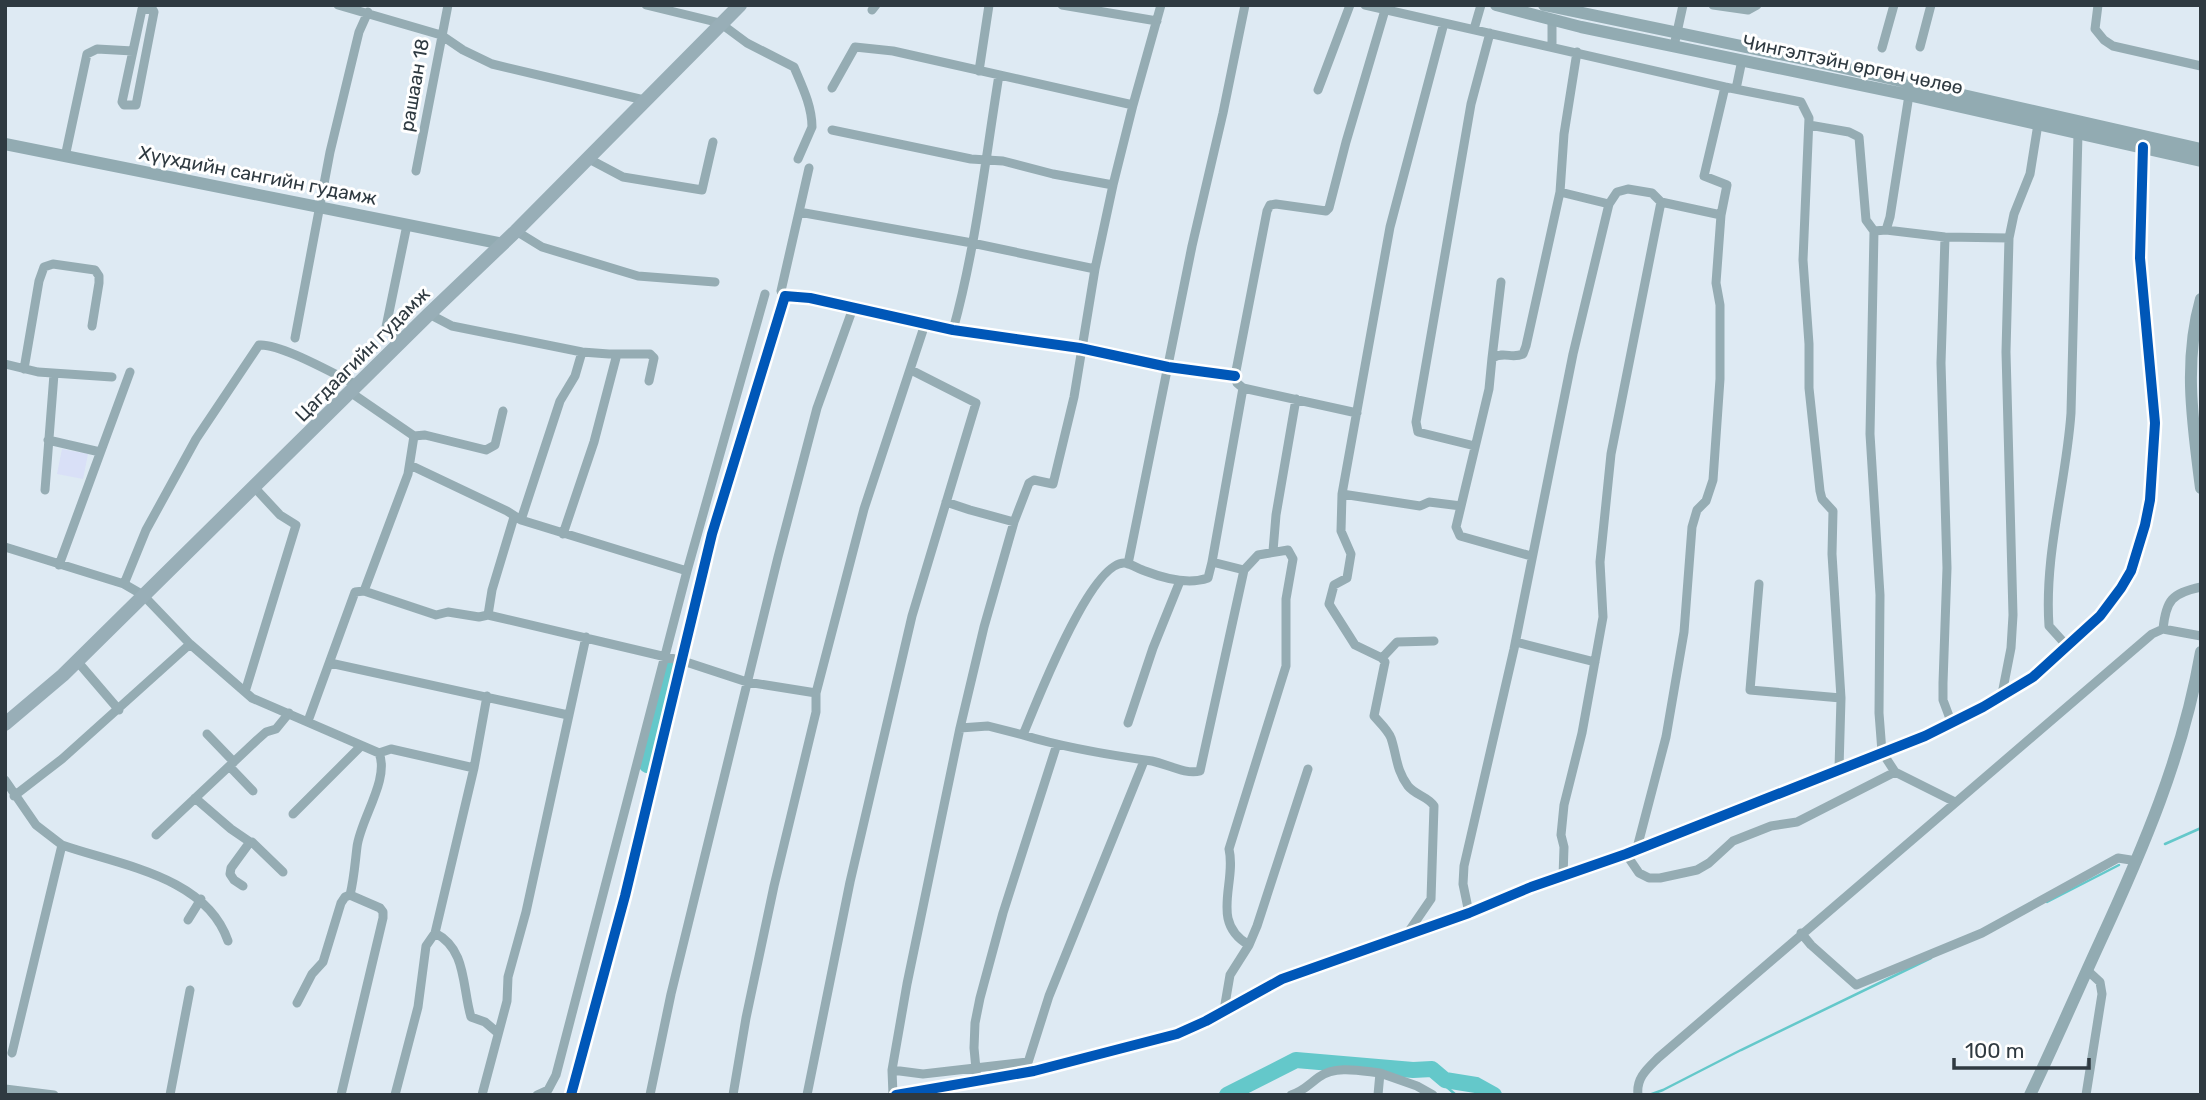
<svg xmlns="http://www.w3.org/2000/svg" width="2206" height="1100" font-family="Rubik,sans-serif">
	<rect width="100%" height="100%" fill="#deeaf3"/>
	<path fill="#d9e0f7" d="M 62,449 L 88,454 L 83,479 L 57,474 Z"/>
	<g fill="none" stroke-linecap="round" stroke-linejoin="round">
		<path stroke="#64c8ca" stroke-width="2.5" d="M 2165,844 L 2201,828
			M 2047,902 L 2119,865
			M 1413,1070 L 1434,1076 L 1456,1095
			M 1649,1095 L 1663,1090 L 1741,1050 L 1931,958"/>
		<path stroke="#64c8ca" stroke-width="16" d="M 647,765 L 673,667
			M 1227,1095 L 1296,1060 L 1413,1070 L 1432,1069 L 1445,1080 L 1476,1085 L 1494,1095"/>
		<path stroke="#95acb3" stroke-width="9" d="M 338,5 L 441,35 L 463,50 L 492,64 L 644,100
			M 646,5 L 720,23 L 747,43 L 794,67 C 802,86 812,106 812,127 L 798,159
			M 1062,5 L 1157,21
			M 1365,5 L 1725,87 L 1704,176 L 1727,185 L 1721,215 L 1716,283 L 1720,305 L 1720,379 L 1713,480 L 1706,501 L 1697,510 L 1692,527 L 1684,632 L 1666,737 L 1637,848
			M 1713,5 L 1748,10 L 1757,5
			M 2098,5 L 2095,29 L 2104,40 L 2113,46 L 2201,66
			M 144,8 L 153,10 L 154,12 L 136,105 L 124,105 L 122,102 L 142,9 Z
			M 872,10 L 876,5
			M 1444,23 L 1390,227 L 1342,494 L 1420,506 L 1429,502 L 1461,506
			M 1474,29 L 1481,5
			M 1674,46 L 1683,5
			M 1552,47 L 1552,19
			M 1920,47 L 1931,5
			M 1882,48 L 1894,5
			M 979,71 L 989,5
			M 1725,87 L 1801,102 L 1809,118 L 1803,260 L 1809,344 L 1809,388 L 1820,491 L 1822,499 L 1833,511 L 1832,554 L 1841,698 L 1839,769
			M 832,88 L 855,47 L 893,51 L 1133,105
			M 1736,89 L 1742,60
			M 1318,90 L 1350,5
			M 1909,95 L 1890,217 L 1886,230 L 1874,231 L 1870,434 L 1880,595 L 1879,713 L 1882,752 L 1895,772 L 1955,802
			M 1809,125 L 1849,132 L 1859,137 L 1866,220 L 1874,231
			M 832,130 L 971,159 L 1003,161 L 1053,174 L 1113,185
			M 65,157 L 87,54 L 97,49 L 133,51
			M 589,159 L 623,177 L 702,190 L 713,142
			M 416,171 L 448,5
			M 1560,192 L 1609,204
			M 799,212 L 972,243 L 1095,269
			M 1886,230 L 1945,237 L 2009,238 L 2014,214 L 2030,174 L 2038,124
			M 516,231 L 542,247 L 638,276 L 715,282
			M 1945,237 L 1941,363 L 1947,568 L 1943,683 L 1943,700 L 1952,724
			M 788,294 L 781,291 L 809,168
			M 429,314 L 452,326 L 582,352 L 609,354 L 650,354 L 654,358 L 649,381
			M 953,330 C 976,247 985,161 999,75
			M 295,338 L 330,152 L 359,32 L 368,12
			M 399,343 L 386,327 L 407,225
			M 1492,358 L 1501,282
			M 5,364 L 38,372 L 112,377
			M 24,369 L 39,281 L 44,267 L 53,264 L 95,270 L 99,276 L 99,283 L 92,326
			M 1243,388 L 1212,562 L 1244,570
			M 1357,413 L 1243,388 L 1237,383 L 1235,376 L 1267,211 L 1270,205 L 1276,204 L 1326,211 L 1329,208 L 1346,142 L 1385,10
			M 414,436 L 425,435 L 486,450 L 495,445 L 503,411
			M 48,440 L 100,452
			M 1475,446 L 1418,432 L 1416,422 L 1471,104 L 1490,33
			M 410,465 L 507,511 L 521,520 L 687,571
			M 45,490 L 54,374
			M 1342,494 L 1341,531 L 1351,554 L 1347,578 L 1334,585 L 1329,604 L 1355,645 L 1382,658 L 1385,662 L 1374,716 C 1380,723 1388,730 1391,738 C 1397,756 1396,770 1408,786 C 1415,795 1429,797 1434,806 L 1431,899 L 1407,934
			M 946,502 L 970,510 L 1014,522
			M 514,517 L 492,590 L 488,615 L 683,661 L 747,682 L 816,693
			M 521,520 L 560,401 L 575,376 L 582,352
			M 563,534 L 594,442 L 617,354
			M 5,547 L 124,584 L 143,595 L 190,644 L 252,698 L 379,753 L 391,749 L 474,768
			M 1273,551 L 1276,515 L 1296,399
			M 1531,556 L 1460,536 L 1456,527 L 1489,389 L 1492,358 C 1505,351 1511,359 1523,354 L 1526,346 L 1560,192 L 1564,134 L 1577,52
			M 1128,564 L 1192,246 L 1223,113 L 1245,5
			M 59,565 L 130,372
			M 124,584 L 146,530 L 196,439 L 259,345 C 280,343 336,375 357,385
			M 1759,584 L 1750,690 L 1841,698
			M 364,591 L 436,615 L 448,612 L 479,617 L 488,615
			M 2163,629 C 2166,600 2172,593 2201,587
			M 1516,642 L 1595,662
			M 2067,646 L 2049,626 C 2044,554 2066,484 2071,413 L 2078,133
			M 1382,658 L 1397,642 L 1434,641
			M 77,661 L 119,710
			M 330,663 L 568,715
			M 245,692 L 296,525 L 280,515 L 254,487
			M 2002,694 L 2011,648 L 2013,615 L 2006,352 L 2009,238
			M 308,721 L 355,592 L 364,591 L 408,474 L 414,436 L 350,392
			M 1128,723 L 1153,648 L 1180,581
			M 960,728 L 988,726 L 1023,735 C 1035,706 1091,560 1125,563 C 1131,564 1139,569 1145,571 C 1163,578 1188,585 1208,578 L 1212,562
			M 207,734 L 234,762
			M 1023,735 C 1065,748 1109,755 1152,761 C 1167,764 1186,775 1200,771 L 1244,570 L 1258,555 L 1288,550 L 1293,559 L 1286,599 L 1286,666 L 1229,849 C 1237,883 1209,922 1249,945
			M 230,767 L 253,791
			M 5,780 L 36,825 L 62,845 L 12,1053
			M 14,796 L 62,759 L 190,644
			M 195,798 L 231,829 L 250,842 L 252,842 L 283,872
			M 293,814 L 361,746
			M 156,835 L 257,740 L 266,732 L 276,729 L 289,713
			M 62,845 C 119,865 206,876 228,941
			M 1626,854 L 1639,873 L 1649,878 L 1660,878 L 1697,870 L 1709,863 L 1733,841 L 1771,826 L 1797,822 L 1895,772
			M 1563,877 L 1564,847 L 1561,835 L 1564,805 L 1582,733 L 1603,617 L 1600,562 L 1611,454 L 1661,202
			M 243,886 L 234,880 L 230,874 L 231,868 L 250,842
			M 1469,913 L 1463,884 L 1464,866 L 1514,649 L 1573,354 L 1609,204 L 1617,192 L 1628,189 L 1652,193 L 1661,202 L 1721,215
			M 188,920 L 201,899
			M 435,933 C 467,949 462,987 471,1017 L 485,1022 L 498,1033
			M 1801,933 L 1811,945 L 1856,985 L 1982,933 L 2118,858 L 2137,861
			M 297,1003 L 312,974 L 323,962 L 341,903 L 345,897 L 350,895
			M 1224,1010 L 1230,975 L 1249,945 L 1257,926 L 1308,769
			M 892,1070 L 923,1074 L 1028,1062
			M 1025,1072 L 1049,996 L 1144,761
			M 977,1080 L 974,1048 L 975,1023 L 980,998 L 1003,913 L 1057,744
			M 5,1089 L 54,1095
			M 170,1095 L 190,990
			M 341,1095 L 383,918 L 383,912 L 380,908 L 350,895 C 354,879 355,863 357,847 C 360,820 390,779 379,753
			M 395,1095 L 418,1007 L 426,946 L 435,933 L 474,768 L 487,696
			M 482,1095 L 507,1001 L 508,977 L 526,912 L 586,637
			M 537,1095 L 548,1090 L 556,1075 L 687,571 L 765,294
			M 571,1095 L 625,896 L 712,534 L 785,296 L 810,298 L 953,330 L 1080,348 L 1168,367 L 1235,376
			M 650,1095 L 671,994 L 778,557 L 817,408 L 853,308
			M 733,1095 L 746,1018 L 774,886 L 816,712 L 816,693 L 864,509 L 925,324
			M 807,1095 L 850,882 L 912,616 L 976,403 L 911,370
			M 893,1095 L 892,1070 L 907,984 L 960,728 L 984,627 L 1014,522 L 1029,483 L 1034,480 L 1053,484 L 1054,480 L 1074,397 L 1095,269 L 1113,185 L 1133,105 L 1161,5
			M 896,1095 L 1034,1071 L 1177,1034 L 1206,1021 L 1282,979 L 1469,913 L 1531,887 L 1626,854 L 1925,736 L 1983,707 L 2033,677 L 2100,616 L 2121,588 L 2131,571 L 2145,525 L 2150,500 L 2155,423 L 2140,258 L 2143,147
			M 1291,1095 C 1304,1091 1309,1084 1319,1077 C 1336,1065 1361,1071 1380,1073
			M 1378,1095 L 1380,1073 L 1417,1086 L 1433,1095
			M 1638,1095 C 1636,1078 1647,1069 1658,1058 L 2152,634 L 2163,629 L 2201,636
			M 2086,1095 L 2102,994 L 2100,982 L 2087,970"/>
		<path stroke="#92abb2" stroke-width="12" d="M 1496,5 L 1581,27 L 1909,95 L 2201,161
			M 1544,5 L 1813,61 L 2201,149
			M 5,144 L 503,244
			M 2201,299 C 2183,362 2193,425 2201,488
			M 2030,1095 C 2054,1045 2076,994 2099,944 C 2143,849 2183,756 2201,652"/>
		<path stroke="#98aeb7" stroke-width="14" d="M 5,724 L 63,675 L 429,314 L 516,231 L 740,5"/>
		<g stroke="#fff" stroke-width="15">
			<path id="cycleway" d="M 571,1095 L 625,896 L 712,534 L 785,296 L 810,298 L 953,330 L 1080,348 L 1168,367 L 1235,376
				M 896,1095 L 1034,1071 L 1177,1034 L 1206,1021 L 1282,979 L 1469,913 L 1531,887 L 1626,854 L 1925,736 L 1983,707 L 2033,677 L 2100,616 L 2121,588 L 2131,571 L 2145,525 L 2150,500 L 2155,423 L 2140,258 L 2143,147"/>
		</g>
		<use href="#cycleway" stroke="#0057b8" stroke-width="10"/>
	</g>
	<g text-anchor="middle" stroke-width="6" stroke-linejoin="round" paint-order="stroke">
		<g font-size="19" fill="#2f3a41" stroke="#fff">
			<text transform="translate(1853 64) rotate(12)" y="7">Чингэлтэйн өргөн чөлөө</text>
			<text transform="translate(414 85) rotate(-80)" y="7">рашаан 18</text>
			<text transform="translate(258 175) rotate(11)" y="7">Хүүхдийн сангийн гудамж</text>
			<text transform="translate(362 354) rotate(-45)" y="7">Цагдаагийн гудамж</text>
		</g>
	</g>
	<rect width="2206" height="1100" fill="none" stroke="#2f3a41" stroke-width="14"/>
	<path d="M1954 1058v10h135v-10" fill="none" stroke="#2f3a41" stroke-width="3.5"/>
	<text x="1965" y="1058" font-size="21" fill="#2f3a41" stroke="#ffffff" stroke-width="5" paint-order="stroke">100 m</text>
</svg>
